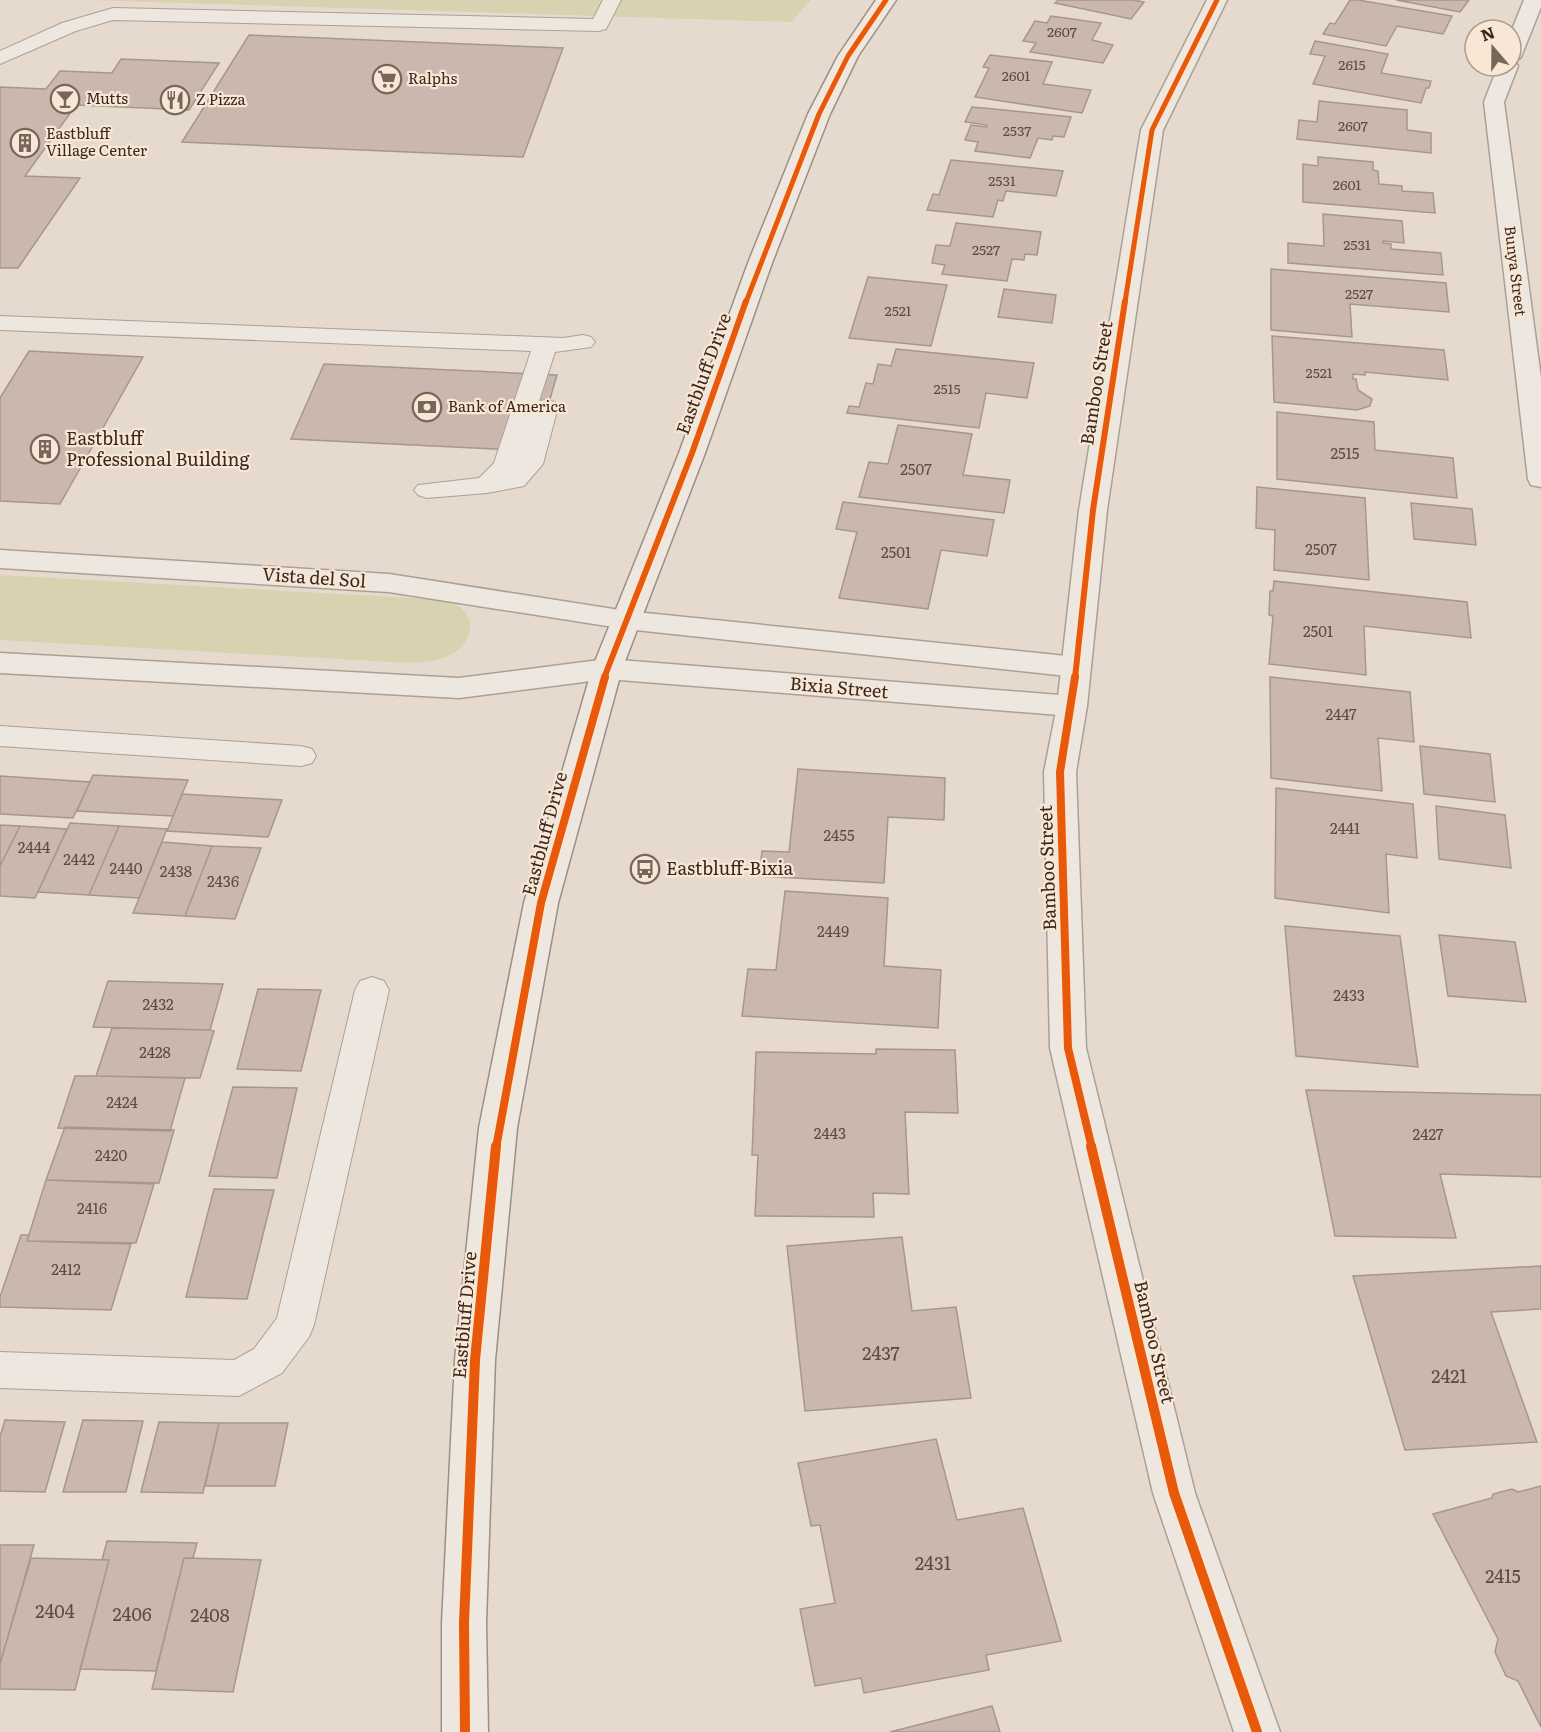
<svg xmlns="http://www.w3.org/2000/svg" width="1541" height="1732" font-family="Literata,serif">
	<rect width="100%" height="100%" fill="#e6dace"/>
	<path fill="#d9d2b0" d="M 87,0 L 811,0 L 791,22 Z
		M 0,575 L 430,599 C 439,600 449,601 458,606 C 477,618 472,641 455,652 C 442,661 425,662 409,663 L 0,640 Z"/>
	<path fill="#cab8af" stroke="#a7968d" stroke-width="1.5" d="M 1058,0 L 1133,0 L 1144,2 L 1131,19 L 1055,3 Z
		M 1350,0 L 1358,0 L 1452,16 L 1443,34 L 1397,26 L 1386,46 L 1323,34 L 1330,23 L 1335,24 Z
		M 1396,0 L 1469,0 L 1460,12 Z
		M 1051,16 L 1101,23 L 1092,40 L 1113,45 L 1103,63 L 1030,52 L 1036,43 L 1023,41 L 1035,21 L 1047,23 Z
		M 249,35 L 563,48 L 523,157 L 182,142 Z
		M 1315,41 L 1388,54 L 1381,73 L 1431,81 L 1429,88 L 1426,88 L 1421,103 L 1313,84 L 1325,56 L 1310,54 Z
		M 990,55 L 1052,62 L 1043,84 L 1091,90 L 1082,113 L 975,97 L 989,68 L 983,67 Z
		M 121,59 L 219,63 L 189,110 L 76,105 L 25,176 L 80,178 L 18,268 L 0,268 L 0,87 L 46,89 L 60,71 L 112,73 Z
		M 1319,101 L 1407,110 L 1407,130 L 1431,133 L 1431,153 L 1297,139 L 1299,120 L 1317,122 Z
		M 972,107 L 994,109 L 1071,117 L 1064,137 L 1053,136 L 1052,140 L 1038,138 L 1030,158 L 975,151 L 978,142 L 965,140 L 971,125 L 986,127 L 987,125 L 965,122 Z
		M 1318,157 L 1373,162 L 1373,170 L 1378,171 L 1379,184 L 1402,186 L 1402,191 L 1433,193 L 1435,213 L 1303,202 L 1303,164 L 1318,166 Z
		M 951,160 L 1003,165 L 1063,171 L 1056,196 L 1006,191 L 1003,201 L 998,200 L 993,217 L 927,210 L 933,194 L 939,195 Z
		M 1323,214 L 1402,221 L 1404,243 L 1383,241 L 1383,243 L 1391,244 L 1391,249 L 1441,253 L 1443,275 L 1288,263 L 1288,243 L 1324,246 Z
		M 956,223 L 1041,232 L 1037,255 L 1025,254 L 1024,260 L 1012,259 L 1007,281 L 942,274 L 945,265 L 932,263 L 936,245 L 950,246 Z
		M 1271,269 L 1446,283 L 1449,312 L 1350,304 L 1352,337 L 1271,330 Z
		M 868,277 L 947,285 L 931,346 L 849,338 Z
		M 1004,289 L 1056,295 L 1052,323 L 998,317 Z
		M 1272,336 L 1444,350 L 1448,380 L 1365,372 L 1365,375 L 1353,374 L 1353,379 L 1356,379 L 1358,390 L 1372,399 L 1370,406 L 1357,410 L 1274,402 Z
		M 896,349 L 1034,363 L 1027,398 L 986,393 L 979,428 L 847,413 L 849,406 L 859,407 L 866,383 L 873,384 L 878,364 L 891,366 Z
		M 29,351 L 143,357 L 60,504 L 0,501 L 0,398 Z
		M 324,364 L 557,375 L 535,451 L 291,439 Z
		M 1277,412 L 1374,422 L 1375,450 L 1453,458 L 1457,498 L 1277,479 Z
		M 898,425 L 972,434 L 963,475 L 1010,480 L 1004,513 L 859,497 L 869,462 L 888,464 Z
		M 1257,487 L 1365,498 L 1369,580 L 1274,570 L 1275,530 L 1256,528 Z
		M 843,502 L 994,520 L 987,556 L 941,550 L 928,609 L 839,598 L 857,532 L 836,529 Z
		M 1411,503 L 1472,509 L 1476,545 L 1414,539 Z
		M 1274,581 L 1467,602 L 1471,638 L 1364,626 L 1366,675 L 1269,664 L 1273,616 L 1269,615 L 1270,591 L 1273,591 Z
		M 1270,677 L 1410,692 L 1414,742 L 1378,738 L 1382,791 L 1271,778 Z
		M 1420,746 L 1490,754 L 1495,802 L 1424,794 Z
		M 798,769 L 945,778 L 944,820 L 888,817 L 884,883 L 759,876 L 762,851 L 789,852 Z
		M 93,775 L 188,780 L 173,816 L 77,811 Z
		M 0,776 L 90,782 L 73,818 L 0,814 Z
		M 1276,788 L 1413,804 L 1417,858 L 1386,854 L 1389,913 L 1275,898 Z
		M 182,794 L 282,800 L 268,837 L 167,831 Z
		M 1436,806 L 1505,815 L 1511,868 L 1439,859 Z
		M 70,823 L 119,826 L 89,895 L 38,892 Z
		M 0,825 L 20,826 L 0,866 Z
		M 20,826 L 67,829 L 35,898 L 0,896 L 0,866 Z
		M 119,826 L 167,829 L 139,898 L 89,895 Z
		M 162,842 L 212,846 L 185,916 L 133,913 Z
		M 212,846 L 261,848 L 235,919 L 185,916 Z
		M 785,891 L 888,898 L 884,966 L 941,970 L 938,1028 L 742,1016 L 748,969 L 776,970 Z
		M 1285,926 L 1400,936 L 1418,1067 L 1296,1056 Z
		M 1439,935 L 1515,942 L 1526,1002 L 1448,996 Z
		M 108,981 L 223,984 L 210,1030 L 93,1027 Z
		M 258,989 L 321,990 L 301,1071 L 237,1069 Z
		M 112,1028 L 210,1030 L 214,1031 L 200,1078 L 96,1076 Z
		M 876,1049 L 955,1050 L 958,1113 L 905,1112 L 909,1194 L 873,1193 L 874,1217 L 755,1216 L 758,1155 L 752,1155 L 756,1052 L 876,1054 Z
		M 75,1076 L 96,1076 L 185,1078 L 170,1131 L 58,1128 Z
		M 233,1087 L 297,1088 L 277,1178 L 209,1176 Z
		M 1306,1090 L 1541,1095 L 1541,1177 L 1440,1174 L 1456,1238 L 1335,1236 Z
		M 65,1127 L 174,1130 L 159,1183 L 46,1180 Z
		M 46,1180 L 154,1184 L 136,1243 L 27,1241 Z
		M 214,1189 L 274,1190 L 247,1299 L 186,1297 Z
		M 21,1235 L 29,1235 L 27,1241 L 131,1244 L 111,1310 L 0,1307 L 0,1297 Z
		M 902,1237 L 912,1311 L 956,1307 L 971,1398 L 805,1411 L 787,1246 Z
		M 1541,1266 L 1541,1309 L 1491,1312 L 1537,1442 L 1405,1450 L 1353,1276 Z
		M 5,1420 L 65,1422 L 45,1492 L 0,1491 L 0,1437 Z
		M 83,1420 L 143,1421 L 126,1492 L 63,1492 Z
		M 159,1422 L 219,1423 L 203,1493 L 141,1492 Z
		M 219,1423 L 288,1423 L 275,1486 L 205,1486 Z
		M 936,1439 L 957,1520 L 1023,1508 L 1061,1641 L 986,1655 L 989,1670 L 864,1693 L 861,1678 L 815,1686 L 800,1609 L 835,1603 L 820,1525 L 811,1526 L 798,1463 Z
		M 1541,1486 L 1541,1727 L 1518,1681 L 1506,1676 L 1495,1652 L 1498,1639 L 1433,1514 L 1492,1498 L 1493,1494 L 1512,1489 L 1518,1492 Z
		M 107,1541 L 197,1543 L 193,1558 L 184,1558 L 156,1671 L 80,1669 L 109,1560 L 102,1560 Z
		M 0,1545 L 34,1545 L 0,1664 Z
		M 31,1558 L 109,1560 L 75,1690 L 0,1689 L 0,1664 Z
		M 184,1558 L 261,1560 L 233,1692 L 152,1689 Z
		M 992,1706 L 1000,1732 L 890,1732 Z"/>
	<g fill="none" stroke-linecap="round" stroke-linejoin="round">
		<g stroke="#aba096" stroke-width="2">
			<path id="service" d="M 603,0 L 621,0 L 606,29 L 599,31 L 113,20 L 76,31 L 0,64 L 0,51 L 62,23 L 113,8 L 593,19 Z
				M 0,316 L 563,338 L 583,335 L 591,337 L 595,342 L 591,347 L 555,352 L 539,401 L 546,400 L 555,402 L 558,407 L 543,464 L 524,486 L 487,493 L 427,498 L 418,495 L 414,490 L 418,485 L 479,478 L 494,463 L 531,351 L 0,330 Z
				M 0,726 L 301,746 L 312,749 L 316,756 L 312,763 L 301,766 L 0,746 Z
				M 372,977 L 384,981 L 389,990 L 314,1325 L 309,1337 L 282,1373 L 239,1396 L 0,1388 L 0,1352 L 234,1360 L 254,1349 L 277,1318 L 355,990 L 360,981 Z"/>
		</g>
		<g stroke="#aba096" stroke-width="3">
			<path id="minor" d="M 1207,0 L 1227,0 L 1163,130 L 1107,510 L 1087,706 L 1076,772 L 1086,1048 L 1195,1493 L 1280,1732 L 1234,1732 L 1153,1493 L 1050,1048 L 1044,772 L 1057,706 L 1079,510 L 1141,130 Z
				M 1524,0 L 1541,0 L 1541,7 L 1521,57 L 1515,62 L 1518,66 L 1504,102 L 1541,378 L 1541,487 L 1531,485 L 1528,479 L 1484,102 L 1498,66 L 1511,66 L 1511,32 Z"/>
		</g>
		<g stroke="#aba096" stroke-width="3">
			<path id="tertiary" d="M 0,550 L 389,574 L 626,611 L 1076,657 L 1087,660 L 1091,667 L 1087,674 L 1076,677 L 626,629 L 389,592 L 0,568 Z
				M 0,653 L 459,678 L 607,659 L 1072,696 L 1083,699 L 1087,706 L 1083,713 L 1072,716 L 607,679 L 459,698 L 0,673 Z"/>
		</g>
		<g stroke="#9b8f86" stroke-width="3">
			<path id="secondary" d="M 876,0 L 896,0 L 858,56 L 830,114 L 772,263 L 705,453 L 622,669 L 558,903 L 517,1128 L 495,1360 L 486,1623 L 488,1732 L 442,1732 L 442,1623 L 455,1360 L 479,1128 L 524,903 L 592,669 L 679,453 L 748,263 L 808,114 L 838,56 Z"/>
		</g>
		<use href="#service" fill="#eee7df" fill-rule="evenodd"/>
		<use href="#minor" fill="#eee7df" fill-rule="evenodd"/>
		<use href="#tertiary" fill="#eee7df" fill-rule="evenodd"/>
		<use href="#secondary" fill="#eee7df" fill-rule="evenodd"/>
		<g stroke="#f7e7d4" stroke-width="8">
			<path id="cycleway-far3" d="M 746,302 L 819,114 L 848,56 L 886,0
				M 1125,302 L 1152,130 L 1217,0"/>
		</g>
		<g stroke="#f7e7d4" stroke-width="9">
			<path id="cycleway-far2" d="M 604,678 L 692,453 L 746,301
				M 1075,678 L 1093,510 L 1125,301"/>
		</g>
		<g stroke="#f7e7d4" stroke-width="11">
			<path id="cycleway-far1" d="M 1075,677 L 1060,772 L 1068,1048 L 1092,1148
				M 496,1148 L 541,903 L 605,677"/>
		</g>
		<g stroke="#f7e7d4" stroke-width="14">
			<path id="cycleway" d="M 1091,1146 L 1174,1493 L 1257,1732
				M 465,1732 L 464,1623 L 475,1360 L 496,1146"/>
		</g>
		<use href="#cycleway-far3" stroke="#e8590c" stroke-width="5"/>
		<use href="#cycleway-far2" stroke="#e8590c" stroke-width="6"/>
		<use href="#cycleway-far1" stroke="#e8590c" stroke-width="8"/>
		<use href="#cycleway" stroke="#e8590c" stroke-width="10"/>
	</g>
	<defs>
		<g id="supermarket-ring" transform="scale(1.5)"><circle r="9.5" fill="#f7e7d4" stroke="#77665c" stroke-width="1.5"/><path d="M-6-5.5h2.5l.6 2H6L4.5 2H-2.5L-4.4-4H-6ZM-1.5 3.2a1.3 1.3 0 1 0 .1 0ZM3 3.2a1.3 1.3 0 1 0 .1 0Z" fill="#77665c"/></g>
		<g id="bar-ring" transform="scale(1.5)"><circle r="9.5" fill="#f7e7d4" stroke="#77665c" stroke-width="1.5"/><path d="M-6-5H6L.8 .8V4.5H3.5V6h-7V4.5H-.8V.8Z" fill="#77665c"/></g>
		<g id="restaurant-ring" transform="scale(1.5)"><circle r="9.5" fill="#f7e7d4" stroke="#77665c" stroke-width="1.5"/><path d="M-5-6h1v4h1v-4h1v4h1v-4h1v5L-1.5 .5V6h-2V.5L-5-1ZM5-6V6H3V1.5H1.5Q1.5-4 5-6Z" fill="#77665c"/></g>
		<g id="building-ring" transform="scale(1.5)"><circle r="9.5" fill="#f7e7d4" stroke="#77665c" stroke-width="1.5"/><path d="M-4-6H4V6H1V3H-1V6H-4ZM-2.5-4.3h1.7v1.8h-1.7ZM.8-4.3h1.7v1.8H.8ZM-2.5-1h1.7V.8h-1.7ZM.8-1h1.7V.8H.8Z" fill="#77665c"/></g>
		<g id="bank-ring" transform="scale(1.5)"><circle r="9.5" fill="#f7e7d4" stroke="#77665c" stroke-width="1.5"/><path d="M-6-4H6V4H-6ZM0-2.3a2.3 2.3 0 1 0 0 4.6a2.3 2.3 0 1 0 0-4.6Z" fill="#77665c"/></g>
		<g id="bus-ring" transform="scale(1.5)"><circle r="9.5" fill="#f7e7d4" stroke="#77665c" stroke-width="1.5"/><path d="M-5-6H5V4H4V6H2V4H-2V6H-4V4H-5ZM-3.5-4V0h7V-4ZM-3.5 1.2v1.5H-2V1.2ZM2 1.2v1.5H3.5V1.2Z" fill="#77665c"/></g>
	</defs>
	<g fill-rule="evenodd">
		<use href="#supermarket-ring" x="387" y="79"/>
		<use href="#bar-ring" x="65" y="99"/>
		<use href="#restaurant-ring" x="175" y="100"/>
		<use href="#building-ring" x="25" y="143"/>
		<use href="#bank-ring" x="427" y="407"/>
		<use href="#building-ring" x="45" y="449"/>
		<use href="#bus-ring" x="645" y="869"/>
	</g>
	<g text-anchor="middle" stroke-width="4.5" stroke-linejoin="round" paint-order="stroke">
		<g font-size="14" fill="#5f4b42">
			<text x="1062" y="37">2607</text>
			<text x="1352" y="70">2615</text>
			<text x="1016" y="81">2601</text>
			<text x="1353" y="131">2607</text>
			<text x="1017" y="136">2537</text>
			<text x="1002" y="186">2531</text>
			<text x="1347" y="190">2601</text>
			<text x="1357" y="250">2531</text>
			<text x="986" y="255">2527</text>
			<text x="1359" y="299">2527</text>
			<text x="898" y="316">2521</text>
			<text x="1319" y="378">2521</text>
			<text x="947" y="394">2515</text>
		</g>
		<g font-size="15" fill="#3b271e" stroke="#f7e7d4" text-anchor="start">
			<text x="408" y="84">Ralphs</text>
			<text x="86" y="104">Mutts</text>
			<text x="196" y="105">Z Pizza</text>
			<text x="46" y="139">Eastbluff<tspan x="46" dy="17">Village Center</tspan></text>
			<text x="448" y="412">Bank of America</text>
		</g>
		<g font-size="15" fill="#3b271e" stroke="#f7e7d4">
			<text transform="translate(1515 271) rotate(83)" y="5">Bunya Street</text>
		</g>
		<g font-size="15" fill="#5f4b42">
			<text x="1345" y="459">2515</text>
			<text x="916" y="475">2507</text>
			<text x="1321" y="555">2507</text>
			<text x="896" y="558">2501</text>
			<text x="1318" y="637">2501</text>
			<text x="1341" y="720">2447</text>
			<text x="1345" y="834">2441</text>
			<text x="839" y="841">2455</text>
			<text x="34" y="853">2444</text>
			<text x="79" y="865">2442</text>
			<text x="126" y="874">2440</text>
			<text x="176" y="877">2438</text>
			<text x="223" y="887">2436</text>
			<text x="833" y="937">2449</text>
			<text x="1349" y="1001">2433</text>
			<text x="158" y="1010">2432</text>
			<text x="155" y="1058">2428</text>
			<text x="122" y="1108">2424</text>
			<text x="830" y="1139">2443</text>
			<text x="1428" y="1140">2427</text>
			<text x="111" y="1161">2420</text>
			<text x="92" y="1214">2416</text>
			<text x="66" y="1275">2412</text>
		</g>
		<g font-size="18" fill="#3b271e" stroke="#f7e7d4">
			<text transform="translate(704 374) rotate(-70)" y="6">Eastbluff Drive</text>
			<text transform="translate(1097 383) rotate(-81)" y="6">Bamboo Street</text>
			<text transform="translate(314 578) rotate(4)" y="6">Vista del Sol</text>
			<text transform="translate(839 688) rotate(5)" y="6">Bixia Street</text>
			<text transform="translate(545 834) rotate(-75)" y="6">Eastbluff Drive</text>
			<text transform="translate(1048 868) rotate(-92)" y="6">Bamboo Street</text>
			<text transform="translate(465 1315) rotate(-85)" y="6">Eastbluff Drive</text>
			<text transform="translate(1154 1342) rotate(77)" y="6">Bamboo Street</text>
		</g>
		<g font-size="18" fill="#3b271e" stroke="#f7e7d4" text-anchor="start">
			<text x="66" y="445">Eastbluff<tspan x="66" dy="21">Professional Building</tspan></text>
			<text x="666" y="875">Eastbluff-Bixia</text>
		</g>
		<g font-size="18" fill="#5f4b42">
			<text x="881" y="1360">2437</text>
			<text x="1449" y="1383">2421</text>
			<text x="933" y="1570">2431</text>
			<text x="1503" y="1583">2415</text>
			<text x="55" y="1618">2404</text>
			<text x="132" y="1621">2406</text>
			<text x="210" y="1622">2408</text>
		</g>
	</g>
	<g transform="translate(1493 48) rotate(340)"><circle r="28" fill="#f7e7d4" stroke="#ac9a8b" stroke-width="1.5"/>
	<path d="M0-4.5L10 22L0 15L-10 22Z" fill="#77665c"/>
	<text y="-9" font-size="16" font-weight="bold" text-anchor="middle" fill="#3b271e">N</text>
	</g>
</svg>
